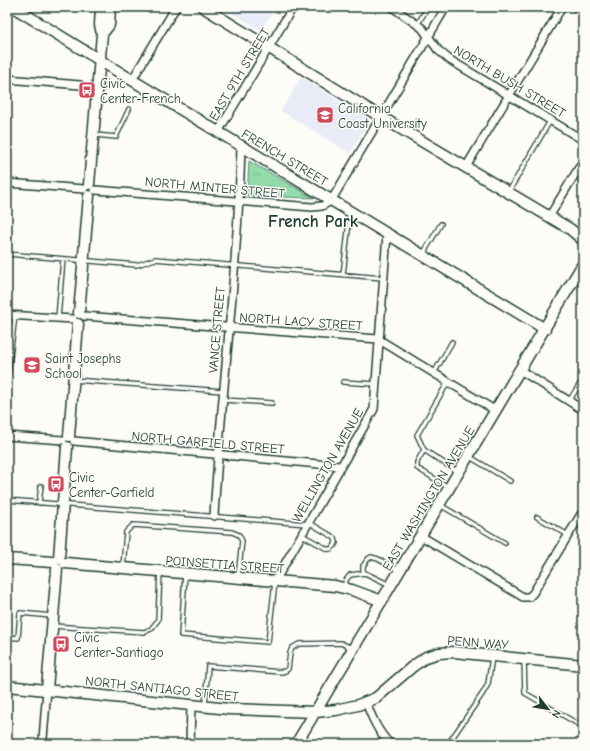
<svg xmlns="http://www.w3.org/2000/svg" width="590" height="751" font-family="'Comic Neue',sans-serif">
	<defs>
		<pattern id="park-tufts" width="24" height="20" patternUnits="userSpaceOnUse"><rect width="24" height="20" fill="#93dbaa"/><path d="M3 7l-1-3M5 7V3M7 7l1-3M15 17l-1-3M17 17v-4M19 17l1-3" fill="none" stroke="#7ebd93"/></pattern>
	</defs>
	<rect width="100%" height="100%" fill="#fdfcf7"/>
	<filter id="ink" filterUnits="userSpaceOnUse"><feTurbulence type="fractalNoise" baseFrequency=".025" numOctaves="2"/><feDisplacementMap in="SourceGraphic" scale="8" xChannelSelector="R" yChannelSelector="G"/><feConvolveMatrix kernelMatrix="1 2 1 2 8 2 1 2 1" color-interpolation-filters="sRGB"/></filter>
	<g filter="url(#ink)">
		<path fill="#e9ecf7" d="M 222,7 L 276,7 L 261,30 Z
			M 301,77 L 370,120 L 350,153 L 281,111 Z"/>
		<path fill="url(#park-tufts)" stroke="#598c6f" d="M 249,161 L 314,198 L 247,196 Z"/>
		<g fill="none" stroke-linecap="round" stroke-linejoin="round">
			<g stroke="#1f3d34" stroke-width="6">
				<path id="lane" d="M 417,25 L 428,7
					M 95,135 L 116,137 L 129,109
					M 509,191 L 550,121
					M 7,254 L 137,265 L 155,259 L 383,278
					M 423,254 L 441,224
					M 343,275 L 350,213
					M 58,318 L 63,259
					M 7,373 L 8,374 L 15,315
					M 434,373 L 452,342
					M 74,380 L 223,391
					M 343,382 L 375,384
					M 448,382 L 417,435 L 424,450 L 458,472
					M 223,400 L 272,403
					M 569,401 L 583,379
					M 424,450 L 417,462 L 417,468 L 448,487
					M 470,457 L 510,481
					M 7,500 L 307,524
					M 39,503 L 41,486
					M 440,505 L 505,543
					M 537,517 L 568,535
					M 302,535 L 327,549 C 332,550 334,547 336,543 L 335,538 L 308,522
					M 123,567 L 126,532 L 133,525 L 232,532 L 239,535 L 242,541 L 238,577
					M 185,575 L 181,635 L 268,642 L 275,582
					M 390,585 L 365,573 L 363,571 L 363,566 L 368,559 L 371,557 L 378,559 L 398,570
					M 344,587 L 346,580 L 350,575 L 365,573
					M 53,626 L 144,632 L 151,629 L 158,620 L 160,572
					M 7,637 L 18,638 L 20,613 L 52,616
					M 524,660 L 525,693 L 583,727
					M 205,706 L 208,666 L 281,672 L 285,671 L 288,669 L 290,653 L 292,648 L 299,644 L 341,643 L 351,648
					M 448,744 L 483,693 L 488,684 L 492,657"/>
			</g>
			<g stroke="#1f3d34" stroke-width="10">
				<path id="street" d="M 392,7 L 422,28 L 438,50 L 450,60 L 583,140
					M 7,79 L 80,85
					M 132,80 L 176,7
					M 218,132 L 293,7
					M 466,167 L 562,7
					M 7,183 L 84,189
					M 95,190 L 312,207 L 322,206 L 331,201 L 446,7
					M 549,217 L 583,161
					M 7,315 L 73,319
					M 84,316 L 378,339 L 496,411
					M 520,370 L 583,410
					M 7,436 L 63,440
					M 74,441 L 340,466
					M 214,516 C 221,393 238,270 241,146
					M 421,536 L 523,597 L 529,597 L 533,593 L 583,511
					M 275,581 L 374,409 L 387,234
					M 366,702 C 372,718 378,732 390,744
					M 40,744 L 43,739 L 47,689
					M 190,744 L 191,705"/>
			</g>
			<g stroke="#1f3d34" stroke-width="13">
				<path id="secondary" d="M 13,7 L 132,80 L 545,329
					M 203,7 L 381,117 L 570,229 L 583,240
					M 102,34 L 109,25 L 110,7
					M 89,184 L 102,34 L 100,25 L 101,7
					M 79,313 L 89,196
					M 69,436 L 78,324
					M 59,558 L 67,447
					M 7,559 L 53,562
					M 65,563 L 335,586 L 352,590 L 382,601
					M 7,686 L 229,709 L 315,712 L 336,710 L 358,705 L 376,698 L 412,667 L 426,657 L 439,653 L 454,652 L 583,665
					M 47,689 L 57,569
					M 296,744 L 583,264"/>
			</g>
			<g stroke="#1f3d34" stroke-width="15">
				<path id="primary" d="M 579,7 L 583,10"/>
			</g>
			<use href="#lane" stroke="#fdfcf7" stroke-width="3.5"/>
			<use href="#street" stroke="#fdfcf7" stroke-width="7"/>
			<use href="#secondary" stroke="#fdfcf7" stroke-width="10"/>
			<use href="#primary" stroke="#fbdf96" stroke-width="12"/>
		</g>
	</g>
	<defs>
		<g id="bus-square" transform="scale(0.9)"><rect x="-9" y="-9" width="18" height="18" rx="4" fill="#d1495b" stroke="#fdfcf7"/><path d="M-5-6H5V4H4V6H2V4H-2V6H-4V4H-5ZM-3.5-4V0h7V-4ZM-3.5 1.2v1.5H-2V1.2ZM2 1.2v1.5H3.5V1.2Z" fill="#fff"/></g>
		<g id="university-square" transform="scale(0.9)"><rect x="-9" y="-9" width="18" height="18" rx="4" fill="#d1495b" stroke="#fdfcf7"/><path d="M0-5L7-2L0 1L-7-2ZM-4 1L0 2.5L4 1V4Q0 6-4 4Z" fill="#fff"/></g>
		<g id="school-square" transform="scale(0.9)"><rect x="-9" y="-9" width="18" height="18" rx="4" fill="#d1495b" stroke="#fdfcf7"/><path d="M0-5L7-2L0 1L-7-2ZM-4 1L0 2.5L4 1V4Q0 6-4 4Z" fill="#fff"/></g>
	</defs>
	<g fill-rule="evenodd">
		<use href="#bus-square" x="87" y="90"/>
		<use href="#university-square" x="325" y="115"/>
		<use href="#school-square" x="32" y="365"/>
		<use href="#bus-square" x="56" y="484"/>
		<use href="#bus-square" x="61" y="644"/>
	</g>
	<g text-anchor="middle" stroke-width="3" stroke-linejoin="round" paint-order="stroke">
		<g font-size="13" fill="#1f3d34" stroke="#fdfcf7">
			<text transform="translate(239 74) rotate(-59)" y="5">EAST 9TH STREET</text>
			<text transform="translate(510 81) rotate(31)" y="5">NORTH BUSH STREET</text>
			<text transform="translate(285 157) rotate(31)" y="5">FRENCH STREET</text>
			<text transform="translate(215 187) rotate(5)" y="5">NORTH MINTER STREET</text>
			<text transform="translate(301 321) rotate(4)" y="5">NORTH LACY STREET</text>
			<text transform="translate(216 330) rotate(-85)" y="5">VANCE STREET</text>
			<text transform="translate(208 442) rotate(5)" y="5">NORTH GARFIELD STREET</text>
			<text transform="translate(327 465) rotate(-60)" y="5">WELLINGTON AVENUE</text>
			<text transform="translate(428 498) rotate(-59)" y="5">EAST WASHINGTON AVENUE</text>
			<text transform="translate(225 564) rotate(4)" y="5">POINSETTIA STREET</text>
			<text transform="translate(478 642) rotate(4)" y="5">PENN WAY</text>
			<text transform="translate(162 688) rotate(6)" y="5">NORTH SANTIAGO STREET</text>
		</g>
		<g font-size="13" fill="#1f3d34" stroke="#fdfcf7" text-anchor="start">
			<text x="100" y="88">Civic<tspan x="100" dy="15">Center-French</tspan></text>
			<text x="338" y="113">California<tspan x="338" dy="15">Coast University</tspan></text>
			<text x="45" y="363">Saint Josephs<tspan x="45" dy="15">School</tspan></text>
			<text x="69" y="482">Civic<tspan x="69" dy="15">Center-Garfield</tspan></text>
			<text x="74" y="642">Civic<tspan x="74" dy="15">Center-Santiago</tspan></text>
		</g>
		<g font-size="17" font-weight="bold" fill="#1f3d34" stroke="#fdfcf7">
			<text x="313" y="227">French Park</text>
		</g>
	</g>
	<rect width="590" height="751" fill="none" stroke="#fdfcf7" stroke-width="24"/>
	<rect x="12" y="12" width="566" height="727" fill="none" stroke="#1f3d34" stroke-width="1.5" filter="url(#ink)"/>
	<g transform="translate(548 709) rotate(121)" stroke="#fdfcf7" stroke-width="3" paint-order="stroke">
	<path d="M0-3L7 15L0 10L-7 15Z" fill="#1f3d34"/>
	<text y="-6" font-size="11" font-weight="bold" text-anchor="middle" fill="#1f3d34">N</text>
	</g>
</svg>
